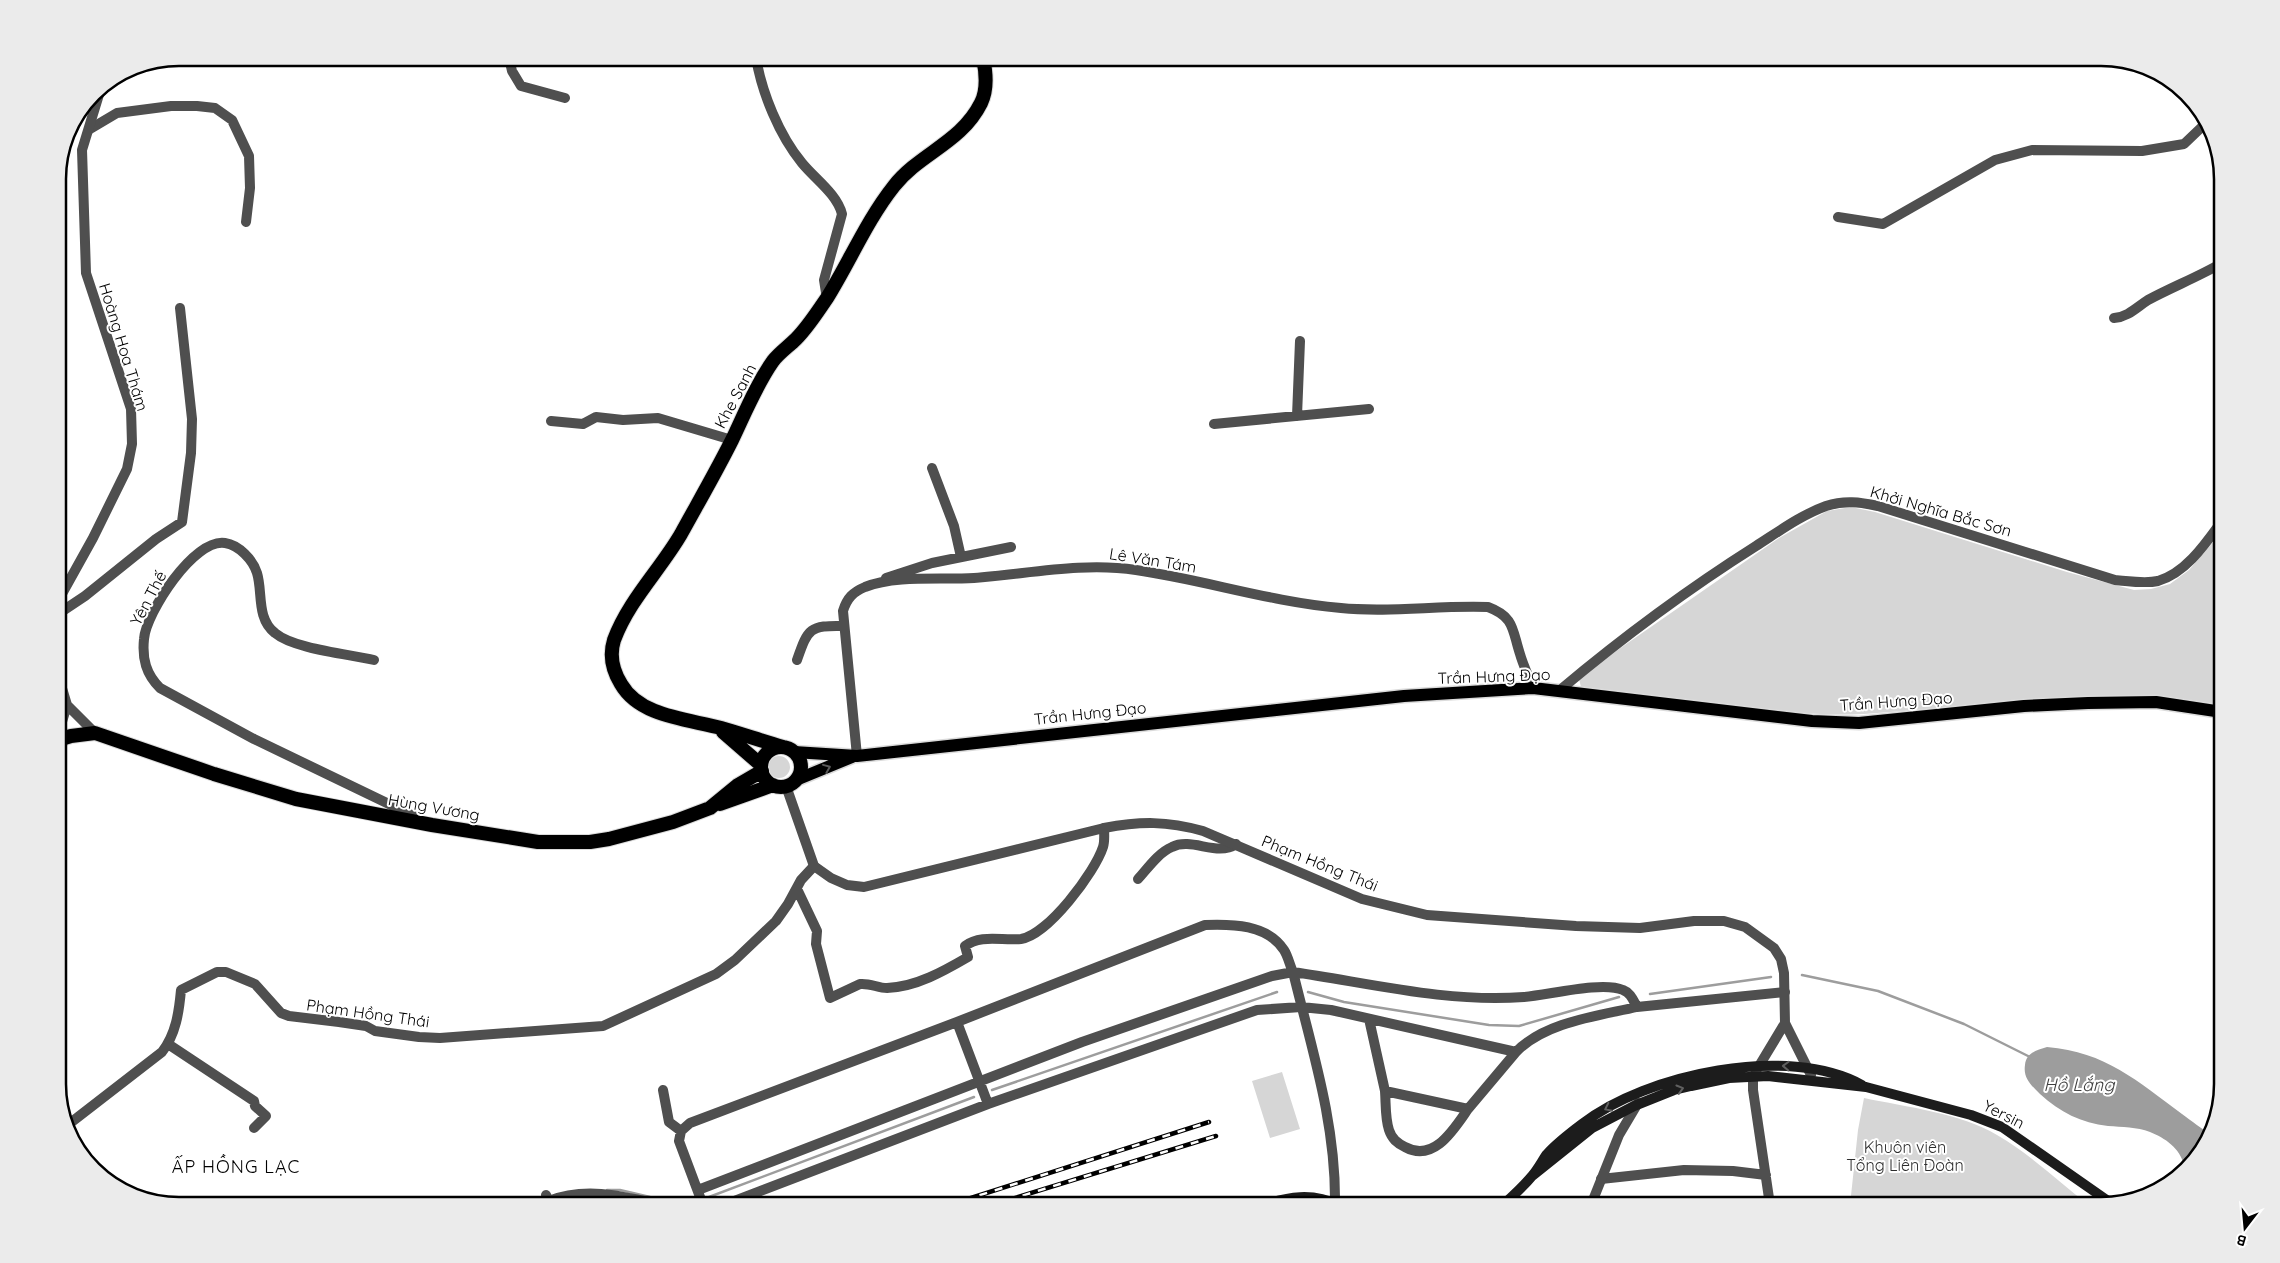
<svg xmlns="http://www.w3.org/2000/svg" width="2280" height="1263" font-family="Quicksand,sans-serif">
	<rect width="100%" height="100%" fill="#fff"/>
	<path fill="#d6d6d6" d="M 1851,507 L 1875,512 L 2067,572 L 2134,590 L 2151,589 L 2170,584 L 2189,570 L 2222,532 L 2222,705 C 2102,684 1984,706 1864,714 C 1823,716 1783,712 1743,708 C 1689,702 1635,694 1581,687 L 1579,679 L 1596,665 L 1779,538 L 1827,511 Z
		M768 767a11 11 0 1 1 22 0a11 11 0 1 1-22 0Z
		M 1282,1072 L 1300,1129 L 1270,1138 L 1252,1081 Z
		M 1864,1098 C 1906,1107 1961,1113 1997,1135 C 2030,1154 2059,1182 2089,1205 L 1850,1205 L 1858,1130 Z"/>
	<path fill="#9d9d9d" d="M 2047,1047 C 2106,1052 2137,1081 2182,1114 C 2192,1121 2201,1129 2211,1134 L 2210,1138 L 2184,1165 C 2180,1148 2165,1138 2150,1132 C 2137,1127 2122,1127 2108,1126 C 2081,1123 2060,1112 2040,1094 C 2031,1085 2023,1078 2025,1065 C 2026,1053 2037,1050 2047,1047 Z"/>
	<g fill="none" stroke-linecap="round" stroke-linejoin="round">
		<path stroke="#9d9d9d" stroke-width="2.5" d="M 1802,975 L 1878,991 L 1964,1024 L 2030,1057
			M 1308,992 L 1344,1002 L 1489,1025 L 1519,1026 L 1619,997
			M 1650,994 L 1771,977
			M 992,1090 L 1277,992
			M 607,1190 L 620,1190 L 650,1197
			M 709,1197 L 974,1097
			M 663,1200 L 687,1200
			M 531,1205 L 546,1199"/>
		<g stroke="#dbdbdb" stroke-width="15">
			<path id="primary" d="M 794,752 L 857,756 L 1404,696 L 1533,688 L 1812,721 L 1859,723 L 2024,706 L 2088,703 L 2156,702 L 2222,712
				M 796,780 L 852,757"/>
		</g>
		<g stroke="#dbdbdb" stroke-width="16">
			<path id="trunk" d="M 723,732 L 761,765
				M 58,740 L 71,736 L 95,733 L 214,774 L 296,799 L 432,825 L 538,842 L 590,842 L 609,839 L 673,822 L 710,808 L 738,785 L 762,771
				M 783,747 C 762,741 742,734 721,728 C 688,719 640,717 621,684 C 613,671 609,656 614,640 C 629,600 660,570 681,534 C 698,503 716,472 732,440 C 745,413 756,385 773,361 C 779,353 789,346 796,339 C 808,327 818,311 827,298 C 850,261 867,220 894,186 C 920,153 961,143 981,103 C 988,89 986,72 983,58
				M761 767a20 20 0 1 1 40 0a20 20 0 1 1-40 0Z
				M 720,804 L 773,785"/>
		</g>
		<path stroke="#4f4f4f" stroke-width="10" d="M 509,58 L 512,71 L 521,86 L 565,98
			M 756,58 C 762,93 779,135 802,163 C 815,179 837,194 842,214 L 824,280 L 827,299
			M 90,129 L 117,113 L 171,106 L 197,106 L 215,108 L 232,120 L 249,156 L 250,188 L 246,222
			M 1838,217 L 1883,224 L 1995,160 L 2032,150 L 2142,151 L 2184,144 L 2206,123
			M 2114,318 C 2128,317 2137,307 2148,300 C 2172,287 2198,277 2222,263
			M 1297,416 L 1300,341
			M 551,421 L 583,424 L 596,417 L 623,420 L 658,418 L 732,440
			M 1214,424 L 1369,409
			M 932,468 L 954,526 L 961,557
			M 886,578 L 932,563 L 1011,547
			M 58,614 L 85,596 L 156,539 L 182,522 L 191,453 L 192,419 L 180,308
			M 374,660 C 348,654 294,649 275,633 C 256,618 263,592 257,573 C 253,560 239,545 225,543 C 194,538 146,613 144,639 C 142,659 146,674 160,688 L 254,739 L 418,818
			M 797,660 C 808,629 809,625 844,626
			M 857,756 L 843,611 C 847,598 853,592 865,587 C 896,575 940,580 974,578 C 1028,574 1082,562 1136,570 C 1205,580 1271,602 1341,608 C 1390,613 1439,605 1488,607 C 1515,617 1512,630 1520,654 C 1523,665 1529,677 1533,688
			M 1138,879 C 1148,868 1158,853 1172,847 C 1192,837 1217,857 1236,844
			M 797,889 L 817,931 L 816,944 L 830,998 L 860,984 C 870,983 878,988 887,988 C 916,987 944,971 968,957 L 965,946 C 981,934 1002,941 1021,939 C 1048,935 1095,872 1103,847 C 1105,841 1104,833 1104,828
			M 1369,1019 L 1385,1091 L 1468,1109 L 1516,1052
			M 957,1022 L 988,1104
			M 168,1044 L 254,1101 L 255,1106 L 266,1116 L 254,1128
			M 1753,1076 L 1753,1090 L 1770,1205
			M 663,1090 L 669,1122 L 681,1131
			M 1385,1091 C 1386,1104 1385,1118 1389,1130 C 1392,1139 1397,1143 1405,1147 C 1434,1163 1454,1129 1468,1109
			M 69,1124 L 162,1052 C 176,1034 179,1012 181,990 L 217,972 L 226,972 L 255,984 L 281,1013 L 289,1016 L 339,1022 L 366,1026 L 375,1031 L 419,1037 L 440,1038 L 603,1026 L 716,974 L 735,960 L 776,921 L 788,904 L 801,880 L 814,866
			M 1601,1179 L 1684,1170 L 1733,1171 L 1766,1175
			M 698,1190 L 1082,1042 L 1272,976 L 1293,972 C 1369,983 1447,1003 1524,997 C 1549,995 1602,981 1623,990 C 1631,993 1633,1000 1637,1007 L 1785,992
			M 546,1195 L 549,1201 C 586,1186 626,1197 663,1205
			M 703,1205 L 679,1141 L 681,1131 L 690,1123 L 957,1022 L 1205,925 C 1232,924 1267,924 1284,950 C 1288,956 1290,966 1293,972 C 1312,1050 1336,1123 1335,1204
			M 724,1205 L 988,1104 L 1257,1010 L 1301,1007 L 1331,1010 L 1516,1052 C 1545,1022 1598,1016 1637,1007"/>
		<path stroke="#4f4f4f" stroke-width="10" d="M 58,601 L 93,538 L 127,469 L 132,444 L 131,409 L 86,273 L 82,150 L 101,88
			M 58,675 L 67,705 L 95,733
			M 1560,690 C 1622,638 1688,589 1756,546 C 1778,532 1801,515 1826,506 C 1844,500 1860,502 1878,506 L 2115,580 C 2129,581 2144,584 2158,581 C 2186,573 2206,543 2222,521
			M 58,735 L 67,705
			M 786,786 L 814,866 L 831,878 L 847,885 L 864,887 L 1104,828 C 1141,821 1167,821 1203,831 L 1362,899 L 1427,915 L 1576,926 L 1640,928 L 1694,921 L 1724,921 L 1745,927 L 1774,948 L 1781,959 L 1784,973 L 1785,1023 L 1756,1071
			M 1785,1023 L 1811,1075
			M 1591,1205 L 1619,1135 L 1638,1103"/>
		<path stroke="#1c1c1c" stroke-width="10" d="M 1532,1176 L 1592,1128 L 1634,1106 L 1674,1090 L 1691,1086 L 1729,1078 L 1768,1076 L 1866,1087 L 1971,1115 L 2002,1127 L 2111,1203
			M 1262,1205 C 1287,1197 1313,1192 1338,1205
			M 1503,1205 C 1513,1196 1523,1187 1532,1176 C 1538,1169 1542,1161 1547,1154 C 1557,1143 1570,1133 1582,1124 C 1646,1074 1788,1044 1862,1085"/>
		<use href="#primary" stroke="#000" stroke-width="12"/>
		<use href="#trunk" stroke="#000" stroke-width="14"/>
		<g stroke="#000" stroke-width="4.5">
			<path id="rail" d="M 949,1205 L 1209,1122
				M 992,1205 L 1216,1136"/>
		</g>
		<use href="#rail" stroke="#fff" stroke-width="2.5" stroke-dasharray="8" stroke-linecap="butt"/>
	</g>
	<defs><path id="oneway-chevron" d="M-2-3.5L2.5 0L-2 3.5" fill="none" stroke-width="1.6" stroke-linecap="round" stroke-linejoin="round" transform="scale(1.25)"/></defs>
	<use stroke="#595959" href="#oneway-chevron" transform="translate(827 768) rotate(-22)"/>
	<g stroke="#606060">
		<use href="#oneway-chevron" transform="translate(1786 1066) rotate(-178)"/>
		<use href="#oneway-chevron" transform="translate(1680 1089) rotate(-16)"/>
		<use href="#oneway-chevron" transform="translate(1608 1108) rotate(154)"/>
	</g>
	<g text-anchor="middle" stroke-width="4" stroke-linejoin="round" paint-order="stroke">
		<g font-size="16" fill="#000" stroke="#fff">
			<text transform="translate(124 347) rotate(73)" y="6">Hoàng Hoa Thám</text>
			<text transform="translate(735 396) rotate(-62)" y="6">Khe Sanh</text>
			<text transform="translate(1941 511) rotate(16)" y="6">Khởi Nghĩa Bắc Sơn</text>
			<text transform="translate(1153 560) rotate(9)" y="6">Lê Văn Tám</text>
			<text transform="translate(148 598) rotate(-62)" y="6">Yên Thế</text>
			<text transform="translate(1494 676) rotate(-2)" y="6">Trần Hưng Đạo</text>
			<text transform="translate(1896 701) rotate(-4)" y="6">Trần Hưng Đạo</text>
			<text transform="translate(1090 713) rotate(-6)" y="6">Trần Hưng Đạo</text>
			<text transform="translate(434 807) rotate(10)" y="6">Hùng Vương</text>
			<text transform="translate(1320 863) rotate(22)" y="6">Phạm Hồng Thái</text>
			<text transform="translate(368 1013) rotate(8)" y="6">Phạm Hồng Thái</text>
			<text transform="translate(2004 1114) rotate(27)" y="6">Yersin</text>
		</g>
		<g font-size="16" fill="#2d2d2d" stroke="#fff">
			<text x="1905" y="1153">Khuôn viên<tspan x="1905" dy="18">Tổng Liên Đoàn</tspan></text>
		</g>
		<g font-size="18" font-style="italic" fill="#3e3e3e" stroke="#fff">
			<text x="2079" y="1091">Hồ Lắng</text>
		</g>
		<g font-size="18" letter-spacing="1" fill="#000" stroke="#fff">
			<text x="236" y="1173">ẤP HỒNG LẠC</text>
		</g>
	</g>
	<path d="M0 0H2280V1263H0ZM179 66H2101A113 113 0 0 1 2214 179V1084A113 113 0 0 1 2101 1197H179A113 113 0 0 1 66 1084V179A113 113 0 0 1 179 66Z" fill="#ebebeb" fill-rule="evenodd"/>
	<path fill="none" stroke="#000" stroke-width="2.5" d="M179 66H2101A113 113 0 0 1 2214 179V1084A113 113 0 0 1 2101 1197H179A113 113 0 0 1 66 1084V179A113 113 0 0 1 179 66Z"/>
	<g transform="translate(2245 1228) rotate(196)" stroke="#ffffff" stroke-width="4" paint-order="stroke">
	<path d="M0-4L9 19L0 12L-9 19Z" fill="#000000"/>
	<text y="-8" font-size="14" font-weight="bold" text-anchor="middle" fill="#000000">B</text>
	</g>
</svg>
